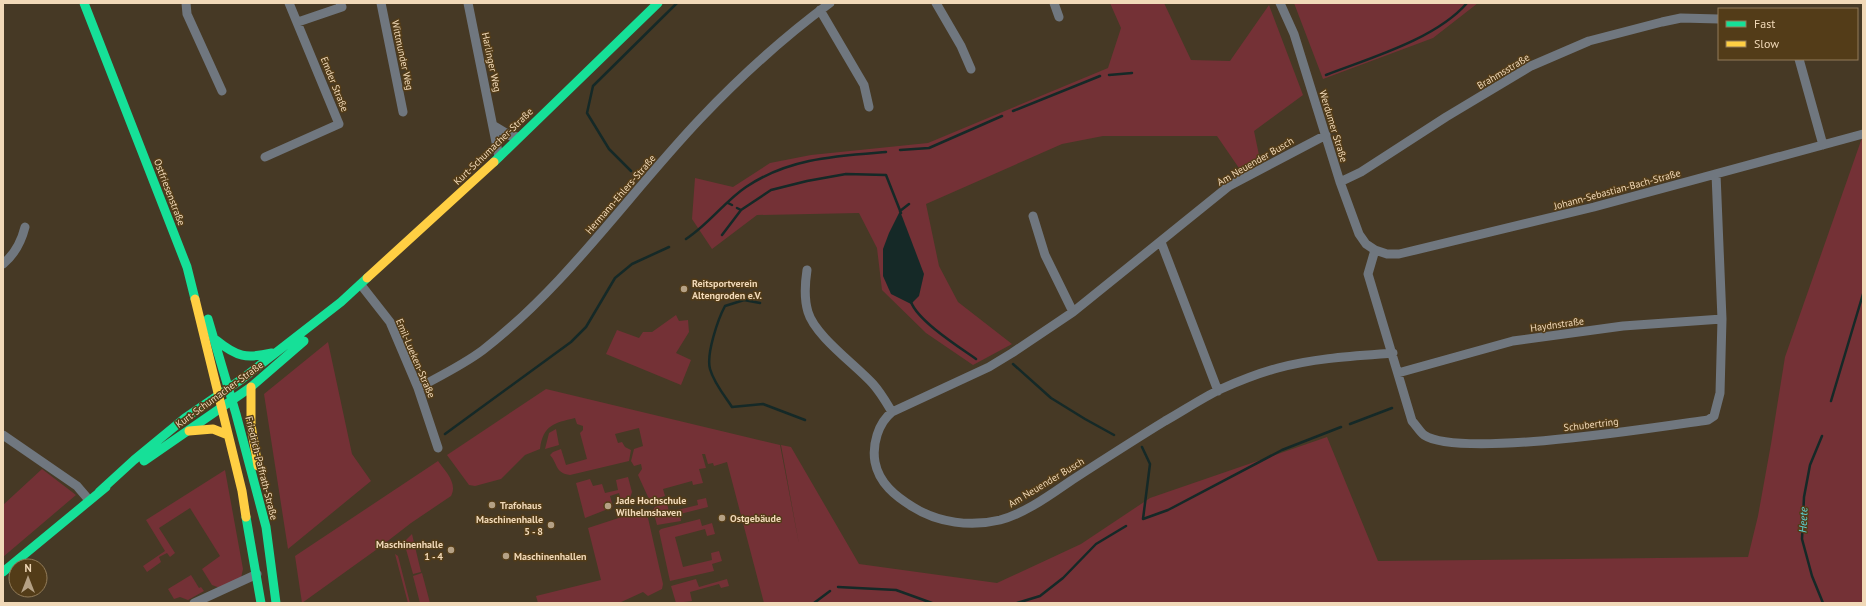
<svg xmlns="http://www.w3.org/2000/svg" width="1866" height="606" font-family="'PT Sans',sans-serif">
	<rect width="100%" height="100%" fill="#463925"/>
	<path fill="#743136" d="M 1110,3 L 1164,3 L 1191,60 L 1230,61 L 1269,5 L 1303,95 L 1254,131 L 1260,160 L 1241,171 L 1217,136 L 1103,136 L 1062,144 L 926,204 L 939,266 L 958,302 L 1012,344 L 973,365 L 926,333 L 882,290 L 877,248 L 859,213 L 757,215 L 712,249 L 692,219 L 695,178 L 733,187 L 770,163 L 811,155 L 928,143 L 1108,68 L 1121,28 Z
		M 1294,3 L 1478,3 L 1433,38 L 1323,79 Z
		M 1863,135 L 1863,603 L 764,603 L 727,462 L 714,466 L 713,463 L 708,464 L 705,454 L 702,454 L 706,468 L 699,469 L 703,483 L 693,485 L 692,481 L 663,489 L 665,496 L 651,500 L 648,497 L 638,475 L 642,469 L 641,464 L 634,466 L 631,461 L 634,449 L 643,446 L 639,428 L 615,434 L 618,443 L 622,442 L 625,447 L 631,450 L 629,461 L 570,475 C 555,473 558,464 550,455 L 553,452 L 561,449 L 566,465 L 587,459 L 580,433 L 583,430 L 583,426 L 577,424 L 575,418 C 554,423 543,425 540,449 L 525,455 L 501,479 L 475,486 L 469,485 L 447,455 L 546,389 L 780,445 L 799,544 L 781,445 L 791,447 L 859,564 L 997,583 L 1081,544 L 1150,498 L 1327,437 L 1378,561 L 1748,557 L 1758,516 L 1771,444 L 1785,357 Z
		M 676,315 L 679,321 L 688,320 L 689,332 L 676,353 L 691,360 L 681,385 L 606,354 L 617,330 L 639,338 L 643,332 L 652,332 Z
		M 328,342 L 352,454 L 371,481 L 288,549 L 264,394 Z
		M 556,429 L 559,445 L 545,449 L 549,433 Z
		M 438,461 C 445,471 458,483 451,496 L 411,523 L 380,547 L 302,603 L 295,556 Z
		M 42,469 L 76,495 L 3,557 L 3,505 Z
		M 225,470 L 243,569 L 241,578 L 220,588 L 212,585 L 202,569 L 220,556 L 190,508 L 159,528 L 175,553 L 170,557 L 167,553 L 159,557 L 161,562 L 147,572 L 143,566 L 165,551 L 146,520 Z
		M 628,477 L 632,492 L 630,498 L 622,504 L 619,493 L 610,496 L 613,507 L 585,518 L 576,483 L 590,479 L 593,486 L 602,484 L 605,493 L 618,490 L 616,480 Z
		M 706,498 L 708,507 L 680,514 L 681,521 L 657,525 L 653,510 L 655,507 L 667,503 L 669,512 L 698,505 L 697,500 Z
		M 634,513 L 643,514 L 648,518 L 663,584 L 662,589 L 648,596 L 643,592 L 619,603 L 538,603 L 536,596 L 601,580 L 588,528 Z
		M 700,519 L 702,526 L 712,523 L 715,534 L 707,536 L 705,529 L 675,537 L 683,567 L 712,560 L 711,553 L 719,551 L 722,561 L 712,564 L 714,571 L 670,581 L 659,531 L 661,529 Z
		M 412,534 L 421,572 L 413,574 L 404,542 Z
		M 395,554 L 398,556 L 410,603 L 408,603 Z
		M 422,573 L 430,603 L 420,603 L 413,576 Z
		M 191,575 L 199,588 L 201,587 L 204,591 L 188,600 L 180,597 L 174,599 L 168,589 Z
		M 696,579 L 699,587 L 727,579 L 729,586 L 721,588 L 719,584 L 690,592 L 692,601 L 676,603 L 671,586 Z"/>
	<path fill="#152927" d="M 900,211 L 924,274 L 919,296 L 911,304 L 891,294 L 883,276 L 883,249 L 889,233 Z"/>
	<g fill="none" stroke-linecap="round" stroke-linejoin="round">
		<path stroke="#152927" stroke-width="2.5" d="M 1109,75 L 1132,73
			M 1326,75 C 1370,58 1436,39 1467,3
			M 1013,111 L 1100,76
			M 900,150 L 929,148 L 1002,116
			M 631,171 L 609,149 L 587,113 L 593,86 L 677,3
			M 728,203 L 732,205
			M 737,208 L 741,210 L 771,190 L 807,181 L 846,174 L 886,175 L 901,213
			M 900,211 L 909,204
			M 722,235 L 741,210
			M 686,239 C 709,224 725,201 746,187 C 789,158 836,156 886,152
			M 911,302 C 918,321 959,347 976,359
			M 760,303 L 744,300 L 725,306 C 718,319 706,354 710,369 C 714,383 724,395 732,407 L 763,404 L 805,420
			M 1013,364 L 1051,398 L 1085,419 L 1114,435
			M 1831,401 L 1863,294
			M 1350,424 L 1392,408
			M 445,434 L 571,342 L 586,327 L 615,278 L 632,264 L 669,247
			M 1822,436 L 1810,465 L 1804,497 L 1802,539 L 1812,576 L 1823,603
			M 1142,447 L 1150,464 L 1143,519 L 1168,510 L 1282,450 L 1341,427
			M 838,587 L 896,590 L 932,603
			M 814,603 L 830,591
			M 1017,603 L 1040,596 L 1063,578 L 1096,544 L 1126,526"/>
		<path stroke="#70777f" stroke-width="9" d="M 186,3 L 187,14 L 222,91
			M 381,3 L 403,112
			M 468,3 L 499,157
			M 936,3 L 961,46 L 971,69
			M 1054,3 L 1059,17
			M 1280,3 L 1294,34 L 1340,182 L 1359,234 L 1366,244 L 1375,250 L 1387,254 L 1399,254 L 1594,207 L 1863,134
			M 820,10 L 864,85 L 869,107
			M 298,22 L 342,7 L 340,3
			M 1799,59 L 1823,145
			M 494,126 L 511,136 L 519,137
			M 1326,135 L 1229,186 L 1073,312 L 1012,353 L 989,367 L 892,412 C 878,423 872,445 875,462 C 879,483 895,496 913,507 C 938,523 971,527 1000,520 C 1026,513 1050,495 1072,480 C 1103,460 1134,440 1165,421 C 1183,411 1202,398 1221,389 C 1239,381 1259,373 1278,368 C 1315,358 1354,356 1393,353
			M 265,157 L 339,124 L 289,3
			M 1340,182 L 1361,172 L 1446,117 L 1531,66 L 1589,41 L 1662,22 L 1681,18 L 1719,19
			M 1033,216 L 1045,255 L 1073,312
			M 1161,242 L 1218,391
			M 1375,250 L 1368,274 L 1412,421 C 1416,425 1420,432 1424,435 C 1460,459 1658,427 1708,420 L 1714,416 L 1720,393 L 1722,319 L 1716,174
			M 3,264 C 15,254 21,243 25,227
			M 807,270 C 805,283 804,299 808,312 C 815,336 856,365 873,384 C 881,393 886,402 892,412
			M 361,285 L 390,322 L 418,388 L 438,448
			M 1398,373 L 1513,341 L 1623,326 L 1722,319
			M 418,388 C 440,376 463,365 483,350 C 567,285 627,196 700,119 C 739,78 784,37 830,3
			M 3,435 L 77,486 L 89,500
			M 194,603 L 257,574"/>
		<path stroke="#16e098" stroke-width="9" d="M 84,3 L 187,267 L 195,299
			M 494,162 L 658,3
			M 208,319 L 236,414 L 266,527 L 276,603
			M 216,340 C 237,357 246,359 272,353
			M 144,461 L 251,387 L 304,341
			M 99,492 L 134,460 L 185,418 L 242,379 L 341,302 L 367,278
			M 246,517 L 261,603
			M 3,572 L 106,487"/>
		<path stroke="#ffcf43" stroke-width="9" d="M 367,278 L 494,162
			M 195,299 L 242,491 L 246,517
			M 251,387 L 251,425 L 258,466
			M 189,431 L 213,429 L 228,435"/>
	</g>
	<g fill="#b5a185" stroke="#533c18" stroke-width="1.5">
		<circle cx="684" cy="289" r="4"/>
		<circle cx="492" cy="505" r="4"/>
		<circle cx="608" cy="506" r="4"/>
		<circle cx="722" cy="518" r="4"/>
		<circle cx="551" cy="525" r="4"/>
		<circle cx="451" cy="550" r="4"/>
		<circle cx="506" cy="556" r="4"/>
	</g>
	<g text-anchor="middle" stroke-width="3" stroke-linejoin="round" paint-order="stroke">
		<g font-size="10" fill="#f1d9b8" stroke="#533c18">
			<text transform="translate(403 55) rotate(78)" y="4">Wittmunder Weg</text>
			<text transform="translate(492 62) rotate(78)" y="4">Harlinger Weg</text>
			<text transform="translate(1503 71) rotate(-31)" y="4">Brahmsstraße</text>
			<text transform="translate(335 84) rotate(68)" y="4">Emder Straße</text>
			<text transform="translate(1334 126) rotate(73)" y="4">Werdumer Straße</text>
			<text transform="translate(493 146) rotate(-44)" y="4">Kurt-Schumacher-Straße</text>
			<text transform="translate(1255 161) rotate(-30)" y="4">Am Neuender Busch</text>
			<text transform="translate(1617 189) rotate(-15)" y="4">Johann-Sebastian-Bach-Straße</text>
			<text transform="translate(170 192) rotate(69)" y="4">Ostfriesenstraße</text>
			<text transform="translate(620 194) rotate(-49)" y="4">Hermann-Ehlers-Straße</text>
			<text transform="translate(1557 324) rotate(-8)" y="4">Haydnstraße</text>
			<text transform="translate(416 358) rotate(67)" y="4">Emil-Lueken-Straße</text>
			<text transform="translate(219 394) rotate(-36)" y="4">Kurt-Schumacher-Straße</text>
			<text transform="translate(1591 424) rotate(-7)" y="4">Schubertring</text>
			<text transform="translate(262 468) rotate(76)" y="4">Friedrich-Paffrath-Straße</text>
			<text transform="translate(1046 482) rotate(-31)" y="4">Am Neuender Busch</text>
		</g>
		<g font-size="10" font-weight="bold" fill="#f1d9b8" stroke="#533c18" text-anchor="start">
			<text x="692" y="287">Reitsportverein<tspan x="692" dy="12">Altengroden e.V.</tspan></text>
			<text x="616" y="504">Jade Hochschule<tspan x="616" dy="12">Wilhelmshaven</tspan></text>
			<text x="500" y="509">Trafohaus</text>
			<text x="730" y="522">Ostgebäude</text>
			<text x="543" y="523" text-anchor="end">Maschinenhalle<tspan x="543" dy="12">5 - 8</tspan></text>
			<text x="443" y="548" text-anchor="end">Maschinenhalle<tspan x="443" dy="12">1 - 4</tspan></text>
			<text x="514" y="560">Maschinenhallen</text>
		</g>
		<g font-size="11" font-style="italic" fill="#5cd3d4" stroke="#533c18">
			<text transform="translate(1803 520) rotate(-88)" y="4">Heete</text>
		</g>
	</g>
	<rect width="1866" height="606" fill="none" stroke="#f1d9b8" stroke-width="8"/>
	<rect x="1718" y="8" width="140" height="52" fill="#533c18" stroke="#927b58"/>
	<rect x="1726" y="21" width="20" height="6" fill="#16e098" stroke="#927b58"/>
	<text x="1754" y="28" font-size="12" fill="#f1d9b8">Fast</text>
	<rect x="1726" y="41" width="20" height="6" fill="#ffcf43" stroke="#927b58"/>
	<text x="1754" y="48" font-size="12" fill="#f1d9b8">Slow</text>
	<g transform="translate(28 578)"><circle r="19" fill="#533c18" stroke="#927b58"/>
	<path d="M0-3L7 15L0 10L-7 15Z" fill="#b5a185"/>
	<text y="-6" font-size="11" font-weight="bold" text-anchor="middle" fill="#f1d9b8">N</text>
	</g>
</svg>
